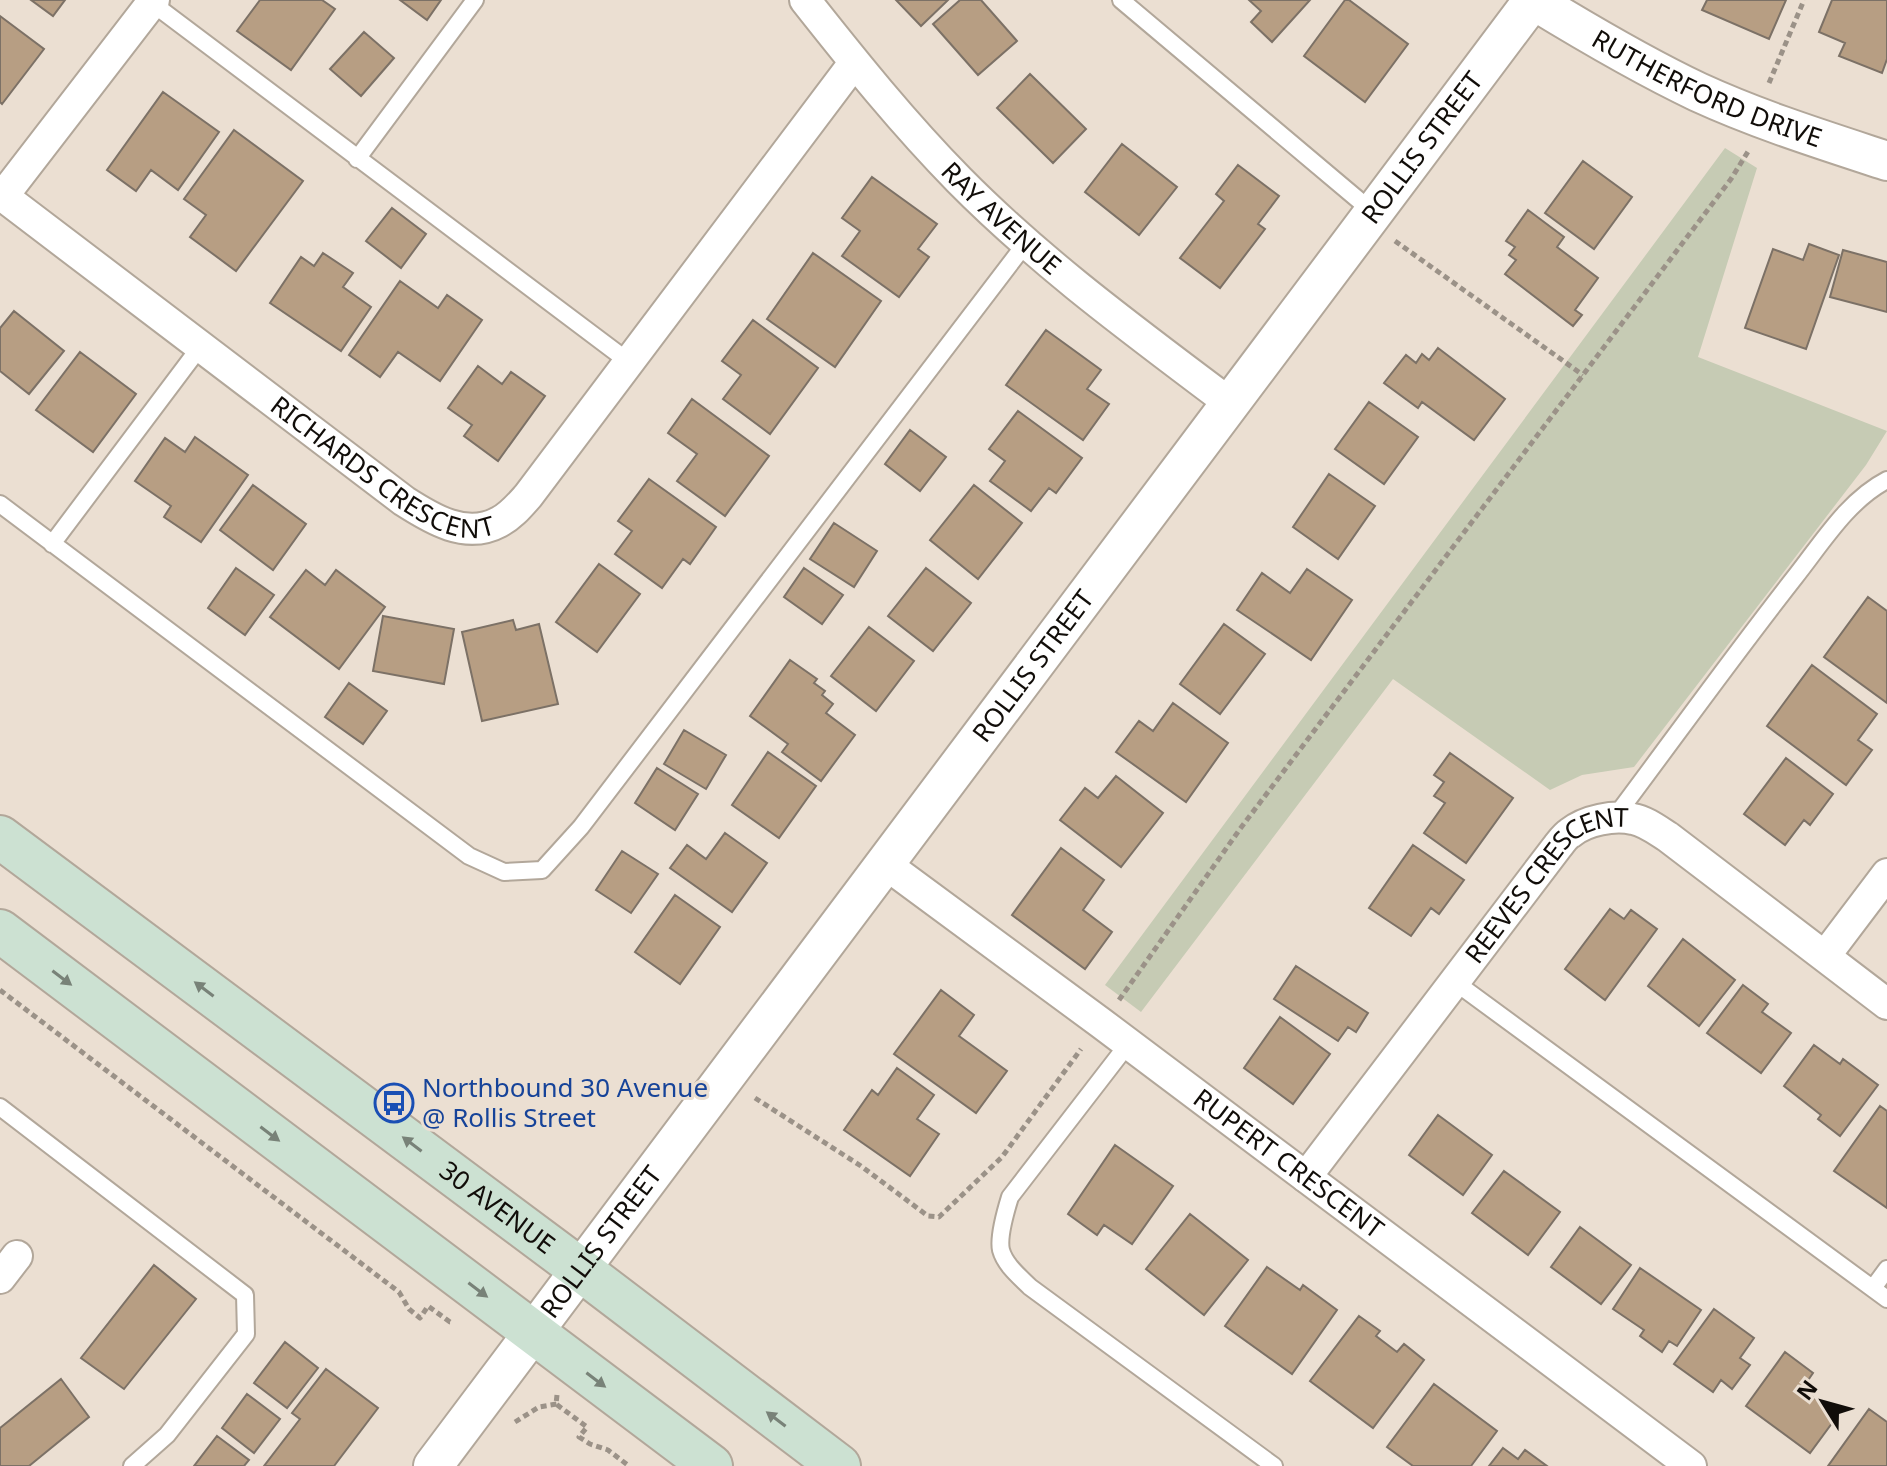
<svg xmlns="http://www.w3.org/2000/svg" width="1887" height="1466" font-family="'Noto Sans',sans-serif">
	<rect width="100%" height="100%" fill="#ebdfd2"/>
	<path fill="#c6cbb4" d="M 1725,148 L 1757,168 L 1698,357 L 1887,431 L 1866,465 L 1634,767 L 1582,775 L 1550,790 L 1393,679 L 1141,1012 L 1105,985 Z"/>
	<path fill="#b79e83" stroke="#7c7166" stroke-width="2" d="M 31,0 L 65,0 L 53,16 Z
		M 260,0 L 322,0 L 335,9 L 291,70 L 237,31 Z
		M 400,0 L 441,0 L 427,20 Z
		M 896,0 L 948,0 L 921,26 Z
		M 960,0 L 981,0 L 1017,41 L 978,75 L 933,24 Z
		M 1249,0 L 1310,0 L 1272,42 L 1251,22 L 1261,11 Z
		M 1345,0 L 1349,0 L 1408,44 L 1365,102 L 1304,56 Z
		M 1707,0 L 1786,0 L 1769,39 L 1702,10 Z
		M 1832,0 L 1887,0 L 1887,59 L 1882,73 L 1839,56 L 1845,43 L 1819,32 Z
		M 0,16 L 44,49 L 2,104 L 0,102 Z
		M 364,32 L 394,58 L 361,96 L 330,69 Z
		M 1030,74 L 1086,129 L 1053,163 L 997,108 Z
		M 163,92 L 219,132 L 178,190 L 151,170 L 136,191 L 107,170 Z
		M 234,130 L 303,181 L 236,271 L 190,237 L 206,215 L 184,199 Z
		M 1122,144 L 1177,187 L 1139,235 L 1085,192 Z
		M 1583,161 L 1632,197 L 1594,249 L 1545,213 Z
		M 1238,165 L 1279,196 L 1258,224 L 1265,229 L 1220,288 L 1180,258 L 1224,201 L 1216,194 Z
		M 872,177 L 937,224 L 918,249 L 929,257 L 899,297 L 842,256 L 860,231 L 842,218 Z
		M 392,208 L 426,234 L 401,268 L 366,241 Z
		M 1528,210 L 1564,237 L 1557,247 L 1598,278 L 1575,310 L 1582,315 L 1573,326 L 1505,274 L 1516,260 L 1509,255 L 1515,247 L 1506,241 Z
		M 1809,244 L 1839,255 L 1806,349 L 1745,328 L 1773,249 L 1803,260 Z
		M 1843,250 L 1887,262 L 1887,312 L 1830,297 Z
		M 323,253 L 353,273 L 343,287 L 371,307 L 341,351 L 270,303 L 301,257 L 314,266 Z
		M 813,253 L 881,301 L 835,367 L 767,319 Z
		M 400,281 L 438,308 L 447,295 L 482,320 L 440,381 L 398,352 L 380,377 L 349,355 Z
		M 14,311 L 64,351 L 29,394 L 0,371 L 0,328 Z
		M 753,320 L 818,368 L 770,434 L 723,399 L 741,375 L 722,361 Z
		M 1046,330 L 1101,370 L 1087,389 L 1109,404 L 1083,440 L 1006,385 Z
		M 1438,348 L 1505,399 L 1474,440 L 1422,402 L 1418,408 L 1384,383 L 1406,355 L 1416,363 L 1422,354 L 1429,360 Z
		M 80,352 L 136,394 L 93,452 L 36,410 Z
		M 478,366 L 502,384 L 511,372 L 545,396 L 498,461 L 464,436 L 472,425 L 448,408 Z
		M 692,399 L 769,456 L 725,516 L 677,481 L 697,454 L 668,433 Z
		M 1369,402 L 1418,437 L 1384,484 L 1335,449 Z
		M 1018,411 L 1082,458 L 1056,493 L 1049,488 L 1031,511 L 990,481 L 1005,461 L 989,449 Z
		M 910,430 L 946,457 L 920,491 L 885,464 Z
		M 195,437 L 248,475 L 201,542 L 164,517 L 171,506 L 135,481 L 165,438 L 185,452 Z
		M 1329,474 L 1375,506 L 1338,559 L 1293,527 Z
		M 649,479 L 716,527 L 690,564 L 683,559 L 662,588 L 615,554 L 632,531 L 618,521 Z
		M 253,485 L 306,524 L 273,570 L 220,530 Z
		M 974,485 L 1022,523 L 978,579 L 930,540 Z
		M 834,523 L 877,551 L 854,587 L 810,559 Z
		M 599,564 L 640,594 L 597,652 L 556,622 Z
		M 236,568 L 274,595 L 245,635 L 208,608 Z
		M 804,568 L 843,595 L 822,624 L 784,597 Z
		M 926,568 L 971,603 L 933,651 L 888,616 Z
		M 1307,569 L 1352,600 L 1311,660 L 1237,610 L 1262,573 L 1290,593 Z
		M 306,570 L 325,585 L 336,570 L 385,607 L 339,669 L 270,617 Z
		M 1868,597 L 1887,611 L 1887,703 L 1824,657 Z
		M 383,616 L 454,629 L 444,684 L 373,671 Z
		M 513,620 L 516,630 L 539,624 L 558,704 L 482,721 L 462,632 Z
		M 1224,624 L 1265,654 L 1220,714 L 1180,684 Z
		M 869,627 L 914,661 L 876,711 L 831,676 Z
		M 790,660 L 817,679 L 814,683 L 825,691 L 822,695 L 833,704 L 826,713 L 855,735 L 821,781 L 782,752 L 788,744 L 750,716 Z
		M 1812,665 L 1877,714 L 1858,740 L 1872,750 L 1846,785 L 1767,726 Z
		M 349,683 L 387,711 L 363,744 L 325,717 Z
		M 1173,703 L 1228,743 L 1186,802 L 1116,752 L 1139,721 L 1153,731 Z
		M 684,730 L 726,755 L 706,789 L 664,764 Z
		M 768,752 L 816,786 L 779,838 L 732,805 Z
		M 1450,753 L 1513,798 L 1466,863 L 1424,833 L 1445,803 L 1434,796 L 1444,782 L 1434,775 Z
		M 1786,758 L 1833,794 L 1810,825 L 1804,820 L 1785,845 L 1744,814 Z
		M 657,768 L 698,794 L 675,830 L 635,803 Z
		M 1116,776 L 1163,813 L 1121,867 L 1060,820 L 1085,788 L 1098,798 Z
		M 725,833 L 767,863 L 732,912 L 670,868 L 687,845 L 706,859 Z
		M 1413,845 L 1464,880 L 1439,914 L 1431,908 L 1411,936 L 1369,908 Z
		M 1061,848 L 1104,880 L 1083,910 L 1112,932 L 1085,969 L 1012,915 Z
		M 622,851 L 658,874 L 631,913 L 596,890 Z
		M 675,895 L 720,927 L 680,984 L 635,952 Z
		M 1610,909 L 1624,919 L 1631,910 L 1657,929 L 1605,1000 L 1565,969 Z
		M 1683,939 L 1735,980 L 1699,1026 L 1648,986 Z
		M 1296,966 L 1368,1013 L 1356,1032 L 1348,1027 L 1338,1041 L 1274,999 Z
		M 1743,985 L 1768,1004 L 1762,1012 L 1791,1033 L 1761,1073 L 1707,1033 Z
		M 941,990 L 974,1015 L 959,1036 L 1007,1071 L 976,1113 L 894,1054 Z
		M 1280,1017 L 1330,1054 L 1293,1104 L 1244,1068 Z
		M 1814,1045 L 1840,1064 L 1843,1059 L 1878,1085 L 1840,1136 L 1818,1119 L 1821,1115 L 1784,1086 Z
		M 897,1068 L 934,1095 L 917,1119 L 939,1134 L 910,1176 L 844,1130 L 872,1090 L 878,1095 Z
		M 1880,1106 L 1887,1111 L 1887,1208 L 1834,1171 Z
		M 1438,1115 L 1492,1155 L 1463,1195 L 1409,1155 Z
		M 1115,1145 L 1173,1186 L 1132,1244 L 1104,1225 L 1097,1235 L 1068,1214 Z
		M 1504,1171 L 1560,1212 L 1528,1255 L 1472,1213 Z
		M 1190,1214 L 1248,1260 L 1204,1315 L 1146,1269 Z
		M 1580,1227 L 1631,1265 L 1601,1304 L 1551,1267 Z
		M 154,1265 L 196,1299 L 124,1389 L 81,1358 Z
		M 1267,1267 L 1300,1290 L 1303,1285 L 1337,1310 L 1292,1374 L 1225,1326 Z
		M 1640,1268 L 1701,1310 L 1677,1346 L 1669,1341 L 1662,1352 L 1640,1336 L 1644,1330 L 1613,1309 Z
		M 1714,1309 L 1754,1338 L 1740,1358 L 1750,1365 L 1732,1389 L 1721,1380 L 1713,1392 L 1674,1364 Z
		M 1359,1316 L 1380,1331 L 1376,1336 L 1397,1352 L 1404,1344 L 1424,1360 L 1373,1428 L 1310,1381 Z
		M 285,1342 L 318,1368 L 287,1408 L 254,1383 Z
		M 1785,1352 L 1813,1373 L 1802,1389 L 1838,1415 L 1810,1453 L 1746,1406 Z
		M 326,1369 L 378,1408 L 334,1466 L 264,1466 L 300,1419 L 292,1413 Z
		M 61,1379 L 89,1417 L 29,1466 L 0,1466 L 0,1428 Z
		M 1434,1384 L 1497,1431 L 1471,1466 L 1413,1466 L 1387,1447 Z
		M 247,1394 L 280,1419 L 254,1453 L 222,1428 Z
		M 1869,1409 L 1887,1422 L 1887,1466 L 1828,1466 Z
		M 217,1436 L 249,1460 L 244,1466 L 194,1466 Z
		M 1503,1448 L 1518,1459 L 1525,1450 L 1547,1466 L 1489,1466 Z"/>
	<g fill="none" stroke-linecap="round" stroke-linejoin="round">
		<g stroke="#b2a79a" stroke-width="20">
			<path id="service" d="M 148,0 L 629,362
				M 1121,0 L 1374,213
				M 357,159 L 475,0
				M 0,504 L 469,856 L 504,872 L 542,870 L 581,827 L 1026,243
				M 52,544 L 200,347
				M 1615,817 C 1675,737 1733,656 1795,577 C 1822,543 1848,500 1887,480
				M 1455,982 L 1887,1299
				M 1128,1044 L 1010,1197 C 1006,1210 998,1237 1001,1250 C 1005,1265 1020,1277 1030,1287 L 1274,1466
				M 0,1107 L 245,1295 L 246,1334 L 167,1435 L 132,1466
				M 1873,1288 L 1887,1269"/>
		</g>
		<g stroke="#b2a79a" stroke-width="34">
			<g id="minor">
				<path id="s1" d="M 805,0 C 854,62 903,123 959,180 C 1042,264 1137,333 1231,404"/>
				<path id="s2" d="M 0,194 L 404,501 C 432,519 466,540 499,522 C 511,516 520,505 528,496 L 854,63"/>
				<path d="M 3,196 L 154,0"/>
				<path id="s3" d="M 884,863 L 1101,1023 L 1691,1466"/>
				<path d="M 1825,956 L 1887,874"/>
				<path id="s4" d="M 1306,1177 L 1557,847 C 1561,842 1565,836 1570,833 C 1586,820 1614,815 1633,819 C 1645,821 1657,830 1668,837 L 1887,1004"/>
				<path d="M 0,1278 L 17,1256"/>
			</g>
		</g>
		<g stroke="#b2a79a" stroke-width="42">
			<g id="tertiary">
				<path id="s5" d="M 1533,0 C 1587,33 1641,65 1698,92 C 1759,120 1823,140 1887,161"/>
				<path id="s6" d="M 433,1466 L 1533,0"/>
			</g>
		</g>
		<g stroke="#b2a79a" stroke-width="46">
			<g id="secondary">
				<path id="s7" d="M 0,837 L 581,1270 L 839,1466"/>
				<path d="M 0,931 L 711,1466"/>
			</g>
		</g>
		<path stroke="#9b9288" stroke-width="5" stroke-dasharray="6 4" stroke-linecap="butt" d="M 1769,83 L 1804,0
			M 1395,241 L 1583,375
			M 0,990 L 399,1292 L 409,1309 L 420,1318 L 428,1306 L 450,1322 L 453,1322
			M 1119,1000 L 1240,829 L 1731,179 L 1749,150
			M 755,1098 L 861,1166 L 928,1216 L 939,1217 L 1002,1157 L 1081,1049
			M 557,1395 L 556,1404 L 587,1427 L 579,1437 L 590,1444 L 608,1450 L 629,1466
			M 515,1422 L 539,1407 L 557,1404"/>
		<use href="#service" stroke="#fff" stroke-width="16"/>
		<use href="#minor" stroke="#fff" stroke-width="30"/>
		<use href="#tertiary" stroke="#fff" stroke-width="38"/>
		<use href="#secondary" stroke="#cce1d2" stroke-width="42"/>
	</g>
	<defs><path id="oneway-solid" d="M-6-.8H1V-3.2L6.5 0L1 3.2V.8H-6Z" transform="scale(2)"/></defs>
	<g fill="#788278">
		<use href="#oneway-solid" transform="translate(62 978) rotate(37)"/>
		<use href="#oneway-solid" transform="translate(204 989) rotate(-143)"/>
		<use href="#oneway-solid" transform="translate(270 1134) rotate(37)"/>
		<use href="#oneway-solid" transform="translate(412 1144) rotate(-143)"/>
		<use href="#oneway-solid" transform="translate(478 1290) rotate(37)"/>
		<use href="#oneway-solid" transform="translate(596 1380) rotate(37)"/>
		<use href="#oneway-solid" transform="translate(776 1419) rotate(-143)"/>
	</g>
	<defs>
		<g id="bus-ring" transform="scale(2)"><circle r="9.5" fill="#ebdfd2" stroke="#1a4fb4" stroke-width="1.5"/><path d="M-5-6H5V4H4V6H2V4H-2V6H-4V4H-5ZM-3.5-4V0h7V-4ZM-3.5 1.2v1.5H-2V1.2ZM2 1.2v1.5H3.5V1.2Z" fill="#1a4fb4"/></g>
	</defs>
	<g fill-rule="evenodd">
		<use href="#bus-ring" x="394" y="1103"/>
	</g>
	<g text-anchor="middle" stroke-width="6" stroke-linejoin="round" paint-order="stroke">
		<g font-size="26" fill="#110d09" stroke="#ebdfd2">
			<text dy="9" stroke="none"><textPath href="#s5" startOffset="196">RUTHERFORD DRIVE</textPath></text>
			<text dy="9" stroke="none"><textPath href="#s6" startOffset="1648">ROLLIS STREET</textPath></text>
			<text dy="9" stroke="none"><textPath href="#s1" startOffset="294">RAY AVENUE</textPath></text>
			<text dy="9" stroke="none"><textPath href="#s2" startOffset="474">RICHARDS CRESCENT</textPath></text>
			<text dy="9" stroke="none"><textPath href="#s6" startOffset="1000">ROLLIS STREET</textPath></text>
			<text dy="9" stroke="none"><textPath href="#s4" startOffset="384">REEVES CRESCENT</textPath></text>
			<text dy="9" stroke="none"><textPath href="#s3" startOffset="504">RUPERT CRESCENT</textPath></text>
			<text dy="9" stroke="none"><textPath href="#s7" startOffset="620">30 AVENUE</textPath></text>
			<text dy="9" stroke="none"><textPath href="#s6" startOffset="280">ROLLIS STREET</textPath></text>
		</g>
		<g font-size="26" fill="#164399" stroke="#ebdfd2" text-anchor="start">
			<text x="422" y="1097">Northbound 30 Avenue<tspan x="422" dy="30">@ Rollis Street</tspan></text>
		</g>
	</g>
	<g transform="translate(1823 1402) rotate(307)" stroke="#ebdfd2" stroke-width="6" paint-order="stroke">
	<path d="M0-6L14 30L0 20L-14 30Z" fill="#110d09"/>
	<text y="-12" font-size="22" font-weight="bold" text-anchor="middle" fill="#110d09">N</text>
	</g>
</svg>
